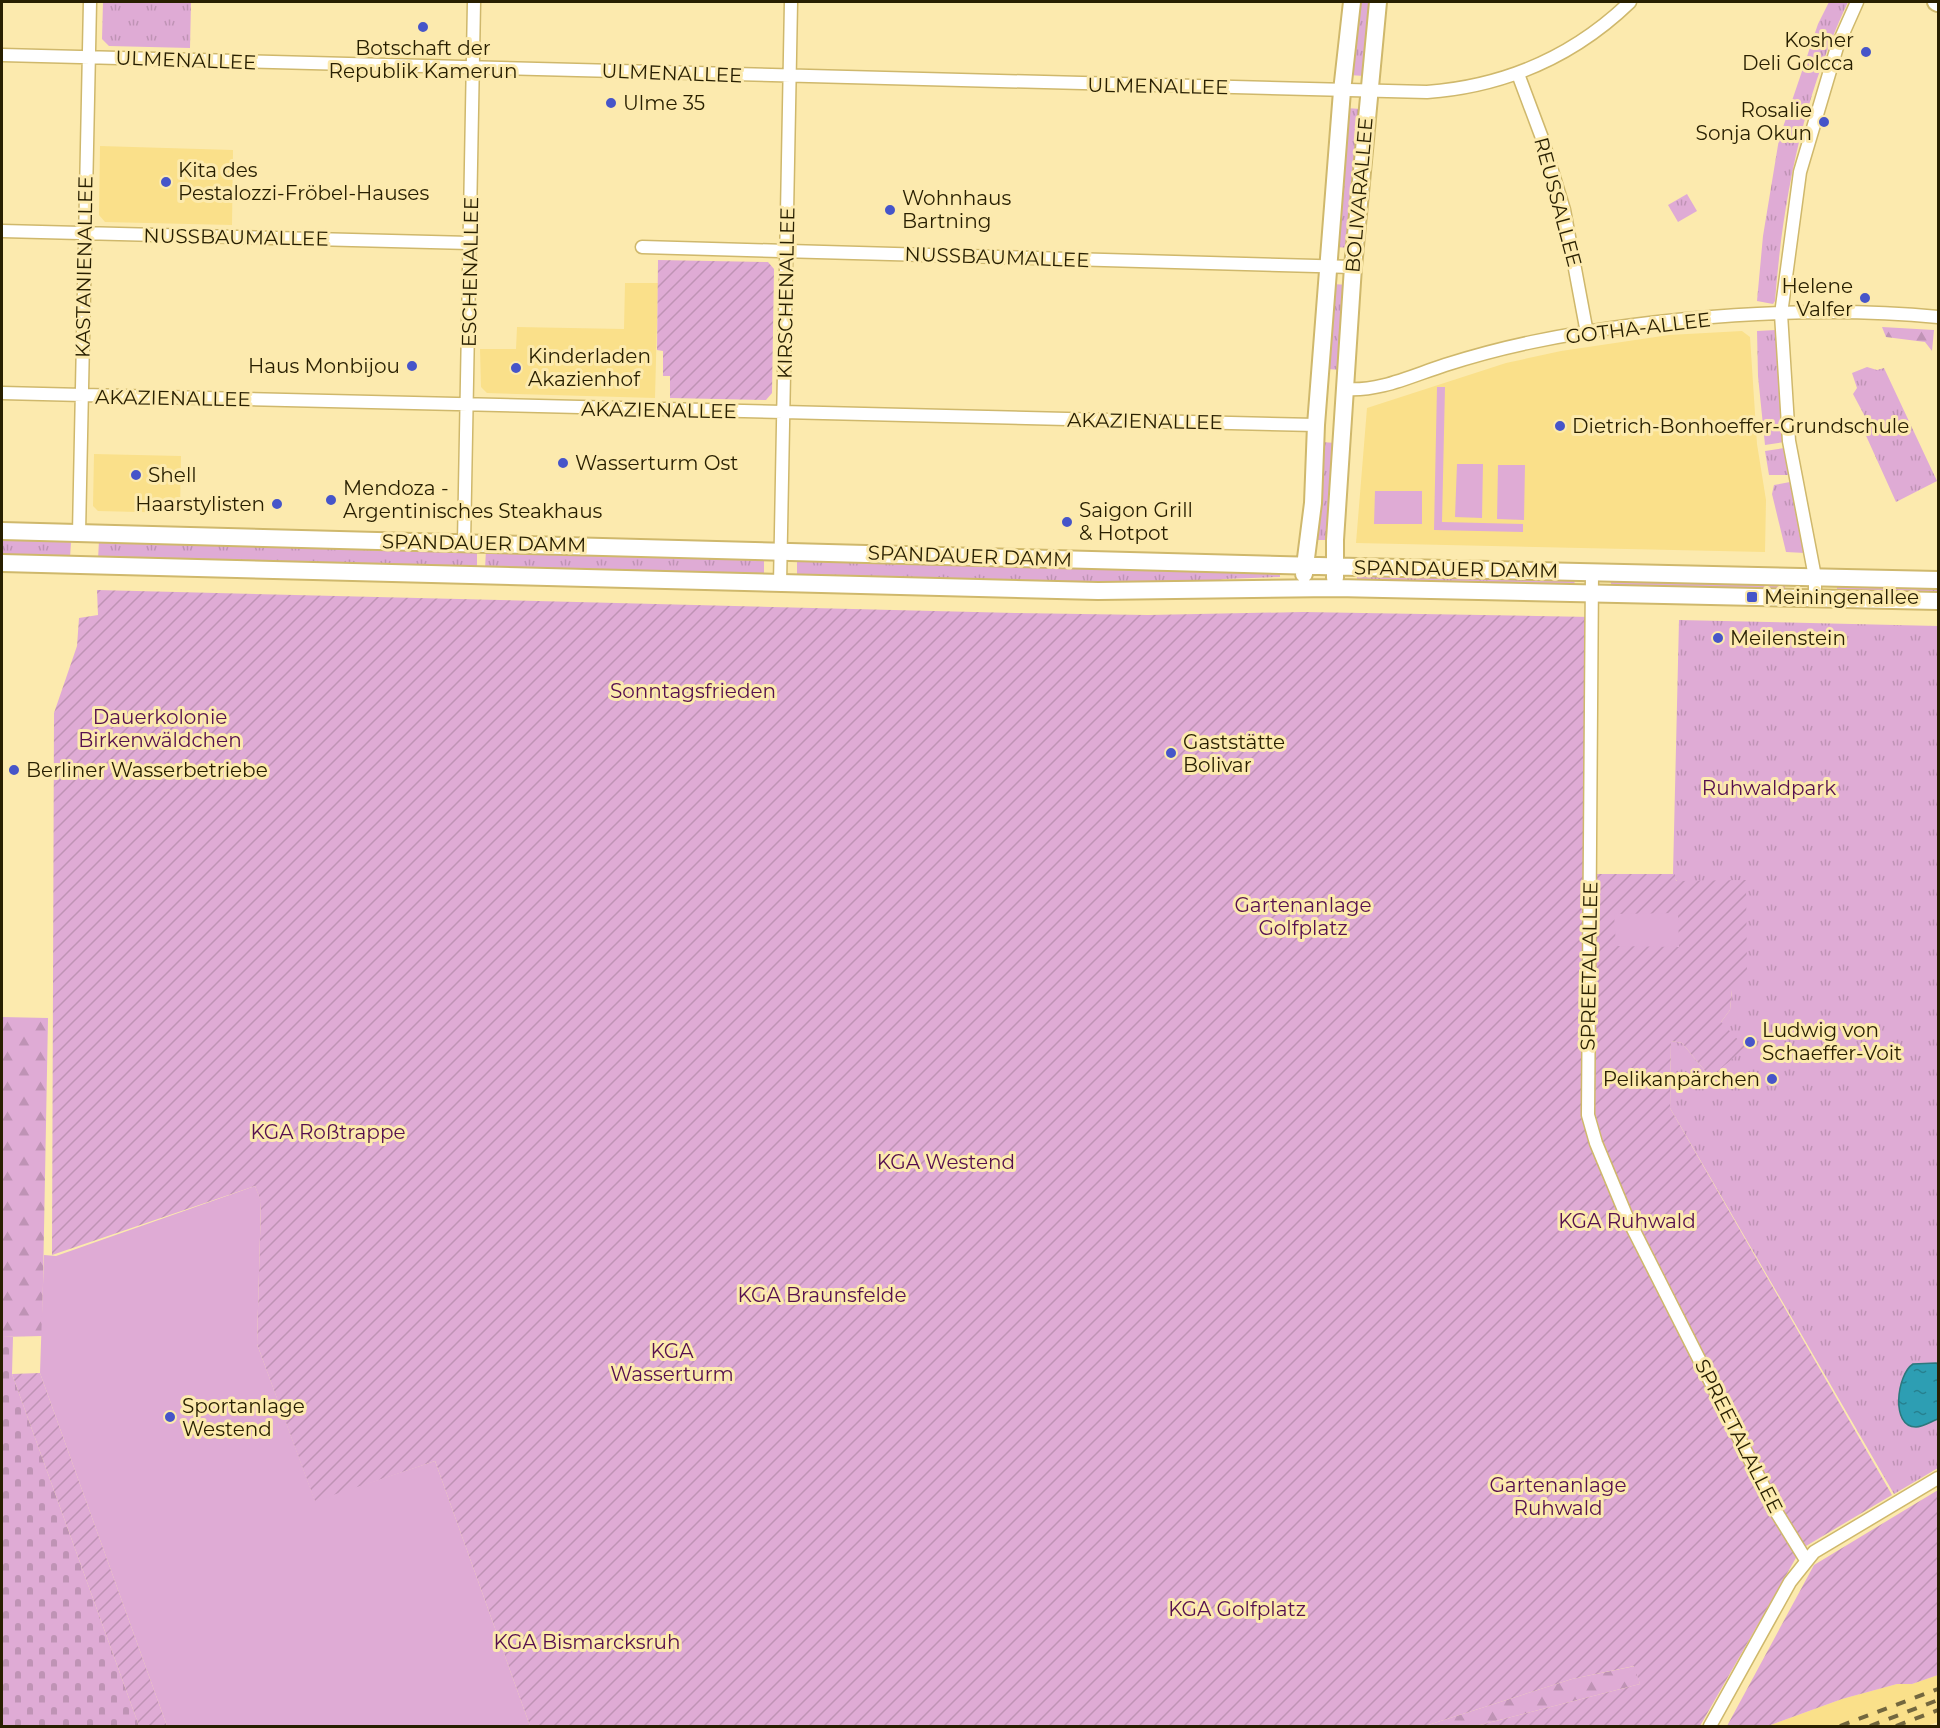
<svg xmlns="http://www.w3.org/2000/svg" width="1940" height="1728" font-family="Montserrat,sans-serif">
	<defs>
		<pattern id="grass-tufts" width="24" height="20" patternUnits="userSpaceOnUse" patternTransform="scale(1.5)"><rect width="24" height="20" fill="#dfabd5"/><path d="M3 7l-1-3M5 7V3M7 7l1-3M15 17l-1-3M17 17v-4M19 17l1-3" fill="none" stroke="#bf93b5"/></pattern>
		<pattern id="forest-firs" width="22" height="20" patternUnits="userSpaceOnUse" patternTransform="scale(1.5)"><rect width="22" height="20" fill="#dfabd5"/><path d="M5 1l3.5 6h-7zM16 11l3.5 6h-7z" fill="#bf93b5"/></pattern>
		<pattern id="cemetery-stones" width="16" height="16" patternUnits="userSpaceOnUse" patternTransform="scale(1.5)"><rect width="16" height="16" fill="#dfabd5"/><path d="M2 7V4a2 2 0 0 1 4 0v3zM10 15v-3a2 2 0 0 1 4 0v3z" fill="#bf93b5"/></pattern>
		<pattern id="garden-furrows" width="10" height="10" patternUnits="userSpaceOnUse" patternTransform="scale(1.5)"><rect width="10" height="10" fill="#dfabd5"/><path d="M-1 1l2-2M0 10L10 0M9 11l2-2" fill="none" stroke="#bf93b5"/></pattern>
		<pattern id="water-ripples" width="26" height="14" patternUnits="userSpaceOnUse" patternTransform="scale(1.5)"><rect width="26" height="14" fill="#2d9eb3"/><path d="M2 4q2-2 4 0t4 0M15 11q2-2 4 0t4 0" fill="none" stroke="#26808f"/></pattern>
	</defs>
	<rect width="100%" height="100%" fill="#fceaae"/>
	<path fill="#fae08a" d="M 100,146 L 233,150 L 232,225 L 105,222 L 99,215 Z
		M 625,283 L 658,283 L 655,398 L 487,393 L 481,387 L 480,349 L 516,349 L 517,327 L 624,329 Z
		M 1742,331 L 1750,337 L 1757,444 L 1766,500 L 1765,552 L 1356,543 L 1367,408 L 1506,363 L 1561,351 L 1669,335 Z
		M 94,454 L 181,456 L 180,513 L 98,511 L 93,506 Z
		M 1938,1675 L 1938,1722 L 1927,1726 L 1768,1726 L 1842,1699 L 1897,1684 L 1912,1684 Z"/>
	<path fill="url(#grass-tufts)" d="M 103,2 L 191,2 L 190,48 L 109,46 L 102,39 Z
		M 1356,2 L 1372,2 L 1364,76 L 1349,75 Z
		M 1829,2 L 1848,2 C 1803,97 1783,197 1775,301 L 1773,304 L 1757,301 L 1763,236 L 1779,139 L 1818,24 Z
		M 1346,108 L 1361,109 L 1350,248 L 1336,247 Z
		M 1687,194 L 1697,211 L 1678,222 L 1668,205 Z
		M 1333,284 L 1348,285 L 1342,370 L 1327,369 Z
		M 1776,330 L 1784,442 L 1765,445 L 1758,376 L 1757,331 Z
		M 1867,367 L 1877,370 L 1884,368 L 1937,481 L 1896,502 L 1863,429 L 1870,426 L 1853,394 L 1857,388 L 1852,373 Z
		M 1321,442 L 1336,443 L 1329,540 L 1314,540 Z
		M 1784,448 L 1789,475 L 1769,475 L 1765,451 Z
		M 1790,482 L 1805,553 L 1786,552 L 1772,494 L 1774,485 Z
		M 2,537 L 68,539 L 71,542 L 70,558 L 2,557 Z
		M 99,540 L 477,549 L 477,569 L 98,560 Z
		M 486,550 L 764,557 L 764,577 L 485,569 Z
		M 797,558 L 1280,570 L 1280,577 L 1224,579 L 1196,586 L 797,578 Z
		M 1357,573 L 1575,578 L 1574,587 L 1357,582 Z
		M 1611,580 L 1785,583 L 1785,591 L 1611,587 Z
		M 1837,585 L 1938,588 L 1938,594 L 1837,592 Z
		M 1679,620 L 1938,626 L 1938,1364 L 1936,1363 L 1916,1427 L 1938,1419 L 1938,1468 L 1894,1494 L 1670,1108 L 1671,1041 L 1682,1043 L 1710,1077 L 1721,1022 L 1730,1010 L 1732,990 L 1673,874 Z"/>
	<path fill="url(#forest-firs)" d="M 1882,327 L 1934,330 L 1932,351 L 1925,342 L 1886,337 Z
		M 2,1017 L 48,1018 L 42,1336 L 2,1337 Z
		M 1635,1666 L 1640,1684 L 1476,1726 L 1425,1726 L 1572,1679 Z"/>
	<path fill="url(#cemetery-stones)" d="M 2,1337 L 13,1337 L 12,1374 L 139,1726 L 2,1726 Z"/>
	<path fill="url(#garden-furrows)" d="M 658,260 L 768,262 L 774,269 L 772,393 L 766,400 L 670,398 L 670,376 L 663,376 L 663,351 L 657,350 Z
		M 97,590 L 1015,613 L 1148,615 L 1303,612 L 1591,617 L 1591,874 L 1675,874 L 1676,881 L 1746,880 L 1747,977 L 1732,990 L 1730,1010 L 1721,1022 L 1746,1048 L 1710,1077 L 1682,1043 L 1671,1041 L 1670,1108 L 1892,1495 L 1801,1549 L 1700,1726 L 1476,1726 L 1640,1684 L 1634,1666 L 1572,1679 L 1425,1726 L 530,1726 L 435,1461 L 315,1502 L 257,1344 L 261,1202 L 255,1186 L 52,1255 L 54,713 L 77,646 L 79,618 L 98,615 Z
		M 40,1373 L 167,1726 L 139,1726 L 12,1374 Z
		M 1938,1490 L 1938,1675 L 1912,1684 L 1897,1684 L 1842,1699 L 1768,1726 L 1727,1726 L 1814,1565 Z"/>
	<path fill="#dfabd5" d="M 1437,387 L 1445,387 L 1442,522 L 1523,524 L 1523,532 L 1434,530 Z
		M 1457,464 L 1483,464 L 1482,518 L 1455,517 Z
		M 1498,465 L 1525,465 L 1524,520 L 1497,519 Z
		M 1375,491 L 1422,491 L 1422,524 L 1374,524 Z
		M 1678,913 L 1679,947 L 1616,946 L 1614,914 Z
		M 255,1186 L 261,1201 L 257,1344 L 315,1501 L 435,1461 L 530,1726 L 167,1726 L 40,1373 L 44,1255 L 56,1256 Z"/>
	<path fill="url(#water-ripples)" stroke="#2c787d" stroke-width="1.5" d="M 1936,1363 L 1938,1364 L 1938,1419 C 1932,1421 1923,1427 1916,1427 C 1890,1427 1897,1374 1913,1364 Z"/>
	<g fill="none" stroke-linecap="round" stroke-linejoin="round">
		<g stroke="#cfb86c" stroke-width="15">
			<path id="street" d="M 2,55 L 1427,92 C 1505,86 1574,56 1630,2
				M 1518,74 L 1542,138 L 1564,210 L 1587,333
				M 2,231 L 470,243
				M 642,247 L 1353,267
				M 1344,389 C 1379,392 1411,376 1445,365 C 1473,356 1503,348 1532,342 C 1657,316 1812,305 1938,317
				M 2,393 L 1316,425
				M 79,533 L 90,2
				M 464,543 L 474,2
				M 1592,572 L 1588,1115 L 1596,1143 L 1626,1215 L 1777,1513 L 1806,1560
				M 780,584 L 791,2
				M 1815,598 L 1815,577 L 1789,441 L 1781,314 L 1800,172 L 1837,47 L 1857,2
				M 1710,1726 L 1790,1582 L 1814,1552 L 1938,1478"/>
		</g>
		<g stroke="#cfb86c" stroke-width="20">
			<path id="secondary" d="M 1936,2 L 1938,3
				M 2,531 L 1358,567 L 1938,580
				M 2,563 L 1098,591 L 1336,588 L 1938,601
				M 1304,574 L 1313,503 L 1316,425 L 1342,91 L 1352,2
				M 1335,578 L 1335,540 L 1353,267 L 1378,2"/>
		</g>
		<use href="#street" stroke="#fff" stroke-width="12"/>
		<use href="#secondary" stroke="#fff" stroke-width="16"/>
		<path stroke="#73673e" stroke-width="4" stroke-dasharray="10 10" stroke-linecap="butt" d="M 1840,1726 L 1938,1689
			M 1870,1726 L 1938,1700
			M 1896,1726 L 1938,1710"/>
	</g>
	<g fill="#4655c9" stroke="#fceaae" stroke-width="2">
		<circle cx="423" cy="27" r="6"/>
		<circle cx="1866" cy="52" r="6"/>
		<circle cx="611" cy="103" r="6"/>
		<circle cx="1824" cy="122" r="6"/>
		<circle cx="166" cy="182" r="6"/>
		<circle cx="890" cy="210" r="6"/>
		<circle cx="1865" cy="298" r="6"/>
		<circle cx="412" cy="366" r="6"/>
		<circle cx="516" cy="368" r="6"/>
		<circle cx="1560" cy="426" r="6"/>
		<circle cx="563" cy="463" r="6"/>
		<circle cx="136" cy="475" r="6"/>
		<circle cx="331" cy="500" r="6"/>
		<circle cx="277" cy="504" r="6"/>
		<circle cx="1067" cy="522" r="6"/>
		<rect x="1746" y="591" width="12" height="12" rx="3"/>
		<circle cx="1718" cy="638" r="6"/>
		<circle cx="1171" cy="753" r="6"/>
		<circle cx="14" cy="770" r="6"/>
		<circle cx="1750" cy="1042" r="6"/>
		<circle cx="1772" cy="1079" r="6"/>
		<circle cx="170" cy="1417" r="6"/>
	</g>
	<g text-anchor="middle" stroke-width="6" stroke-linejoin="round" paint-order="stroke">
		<g font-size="20" fill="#281f00" stroke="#fceaae" text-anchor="start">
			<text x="1854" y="47" text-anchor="end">Kosher<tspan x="1854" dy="23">Deli Golcca</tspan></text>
			<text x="423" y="55" text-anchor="middle">Botschaft der<tspan x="423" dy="23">Republik Kamerun</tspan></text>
			<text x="623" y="110">Ulme 35</text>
			<text x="1812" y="117" text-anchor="end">Rosalie<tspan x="1812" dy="23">Sonja Okun</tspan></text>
			<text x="178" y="177">Kita des<tspan x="178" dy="23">Pestalozzi-Fröbel-Hauses</tspan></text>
			<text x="902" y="205">Wohnhaus<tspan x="902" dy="23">Bartning</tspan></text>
			<text x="1853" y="293" text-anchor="end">Helene<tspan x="1853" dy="23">Valfer</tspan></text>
			<text x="528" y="363">Kinderladen<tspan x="528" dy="23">Akazienhof</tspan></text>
			<text x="400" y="373" text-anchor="end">Haus Monbijou</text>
			<text x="1572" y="433">Dietrich-Bonhoeffer-Grundschule</text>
			<text x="575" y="470">Wasserturm Ost</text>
			<text x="148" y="482">Shell</text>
			<text x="343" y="495">Mendoza -<tspan x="343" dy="23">Argentinisches Steakhaus</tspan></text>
			<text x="265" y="511" text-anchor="end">Haarstylisten</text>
			<text x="1079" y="517">Saigon Grill<tspan x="1079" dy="23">&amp; Hotpot</tspan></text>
			<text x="1764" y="604">Meiningenallee</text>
			<text x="1730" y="645">Meilenstein</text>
			<text x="1183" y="749">Gaststätte<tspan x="1183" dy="23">Bolivar</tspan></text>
			<text x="26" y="777">Berliner Wasserbetriebe</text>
			<text x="1762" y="1037">Ludwig von<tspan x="1762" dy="23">Schaeffer-Voit</tspan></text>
			<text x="1760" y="1086" text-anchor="end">Pelikanpärchen</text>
			<text x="182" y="1413">Sportanlage<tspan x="182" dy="23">Westend</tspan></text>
		</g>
		<g font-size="20" fill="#281f00" stroke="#fceaae">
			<text transform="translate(186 60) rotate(2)" y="7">ULMENALLEE</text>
			<text transform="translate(672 73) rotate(2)" y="7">ULMENALLEE</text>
			<text transform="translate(1158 86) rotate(1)" y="7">ULMENALLEE</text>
			<text transform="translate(1359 195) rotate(-85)" y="7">BOLIVARALLEE</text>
			<text transform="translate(1558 202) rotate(75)" y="7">REUSSALLEE</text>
			<text transform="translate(236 237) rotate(1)" y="7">NUSSBAUMALLEE</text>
			<text transform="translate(997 257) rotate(2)" y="7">NUSSBAUMALLEE</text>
			<text transform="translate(84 267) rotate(-89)" y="7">KASTANIENALLEE</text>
			<text transform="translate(470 272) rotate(-89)" y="7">ESCHENALLEE</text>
			<text transform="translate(786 293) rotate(-89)" y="7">KIRSCHENALLEE</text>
			<text transform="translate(1638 328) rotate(-7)" y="7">GOTHA-ALLEE</text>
			<text transform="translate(173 398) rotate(1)" y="7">AKAZIENALLEE</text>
			<text transform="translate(659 410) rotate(1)" y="7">AKAZIENALLEE</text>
			<text transform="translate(1145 421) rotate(1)" y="7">AKAZIENALLEE</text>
			<text transform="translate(484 543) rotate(1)" y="7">SPANDAUER DAMM</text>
			<text transform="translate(970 556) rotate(2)" y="7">SPANDAUER DAMM</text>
			<text transform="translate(1456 569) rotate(1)" y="7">SPANDAUER DAMM</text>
			<text transform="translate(1589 966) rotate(-89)" y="7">SPREETALALLEE</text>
			<text transform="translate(1739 1436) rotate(63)" y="7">SPREETALALLEE</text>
		</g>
		<g font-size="20" fill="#550f4e" stroke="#fceaae">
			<text x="693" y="698">Sonntagsfrieden</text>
			<text x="160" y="724">Dauerkolonie<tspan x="160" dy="23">Birkenwäldchen</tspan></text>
			<text x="1769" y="795">Ruhwaldpark</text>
			<text x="1303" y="912">Gartenanlage<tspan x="1303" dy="23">Golfplatz</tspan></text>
			<text x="328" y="1139">KGA Roßtrappe</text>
			<text x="946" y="1169">KGA Westend</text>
			<text x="1627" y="1228">KGA Ruhwald</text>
			<text x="822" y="1302">KGA Braunsfelde</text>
			<text x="672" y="1358">KGA<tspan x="672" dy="23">Wasserturm</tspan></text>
			<text x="1558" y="1492">Gartenanlage<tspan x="1558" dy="23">Ruhwald</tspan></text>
			<text x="1237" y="1616">KGA Golfplatz</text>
			<text x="587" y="1649">KGA Bismarcksruh</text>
		</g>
	</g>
	<rect width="1940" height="1728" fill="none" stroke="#281f00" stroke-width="6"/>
</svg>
